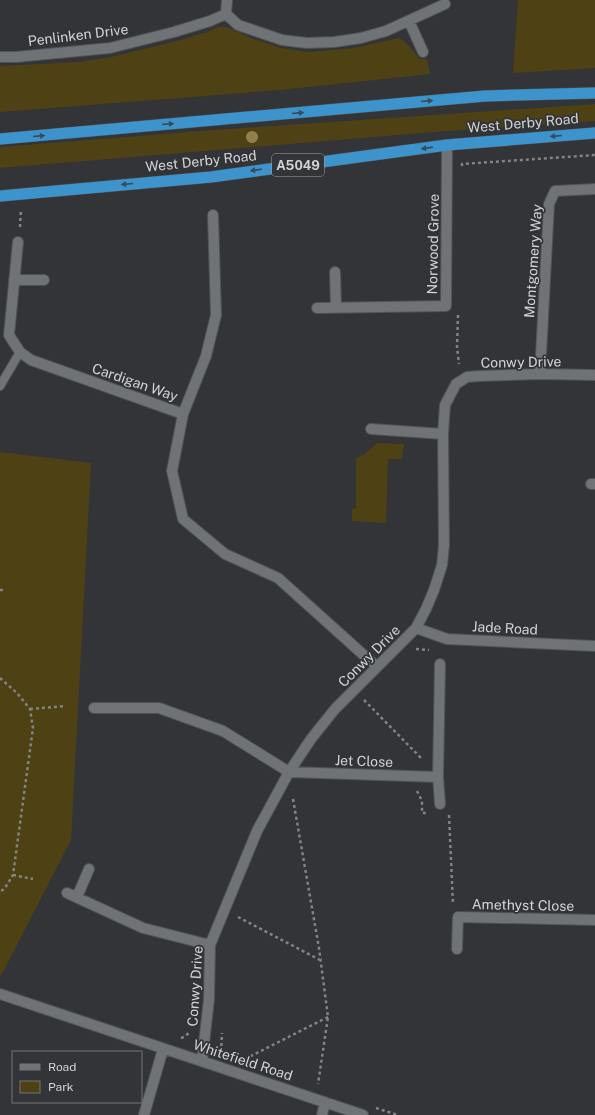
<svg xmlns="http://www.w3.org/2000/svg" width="595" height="1115" font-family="'Public Sans',sans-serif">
	<rect width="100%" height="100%" fill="#323437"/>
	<path fill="#4e4113" d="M 518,0 L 595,0 L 595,68 L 513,73 Z
		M 218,27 L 227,27 L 251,38 L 281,48 L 309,52 L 354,48 L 399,38 L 406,43 L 420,59 L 427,59 L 430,74 L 281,90 L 0,112 L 0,66 L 80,62 L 111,57 L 173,42 L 207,32 Z
		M 595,104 L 595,121 L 446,131 L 0,168 L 0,147 L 227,129 Z
		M 377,443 L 404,444 L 402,459 L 388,459 L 386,523 L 352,521 L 352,509 L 356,508 L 356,458 L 365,454 Z
		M 0,452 L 91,463 L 71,840 L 2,974 L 0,974 Z"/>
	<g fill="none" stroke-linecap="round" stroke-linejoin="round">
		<g stroke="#505355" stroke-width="10">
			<path id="service" d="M 0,386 L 20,352"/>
		</g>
		<g stroke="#505355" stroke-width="12">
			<path id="minor" d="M 226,14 L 238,25 L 282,40 L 307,43 L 334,42 L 361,38 L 386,31 L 445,4
				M 409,21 L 423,52
				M 0,57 L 16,57 L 110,48 L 174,32 L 210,21 L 226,14 L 227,0
				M 18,242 L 9,335 L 20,352 L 31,360 L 183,414 L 172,471 L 183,519 L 225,554 L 278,578 L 377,667
				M 335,272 L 336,307
				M 14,280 L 44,280
				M 317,308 L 446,306 L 447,145
				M 540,374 L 549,204 L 555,191 L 595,189
				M 183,414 L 206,356 L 216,315 L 213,215
				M 371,429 L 443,434
				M 591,484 L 595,484
				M 416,628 L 447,639 L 595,646
				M 440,664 L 438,777 L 440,804
				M 94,708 L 159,708 L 223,731 L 289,772 L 438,777
				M 67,893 L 143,928 L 210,945
				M 77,897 L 89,869
				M 457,949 L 458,917 L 595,920
				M 0,994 L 363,1115
				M 202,1061 L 209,999 L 210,945 L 257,831 L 289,772 L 311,739 L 335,709 L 416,628 L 426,609 L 434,590 L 442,565 L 444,545 L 443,434 L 445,405 L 456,384 L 467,377 L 479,376 L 540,374 L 595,375
				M 144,1115 L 163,1049
				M 322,1115 L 325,1102"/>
		</g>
		<g stroke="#505355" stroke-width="12">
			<path id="trunk" d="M 0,139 L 485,96 L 595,93
				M 0,196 L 211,177 L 447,145 L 595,133"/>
		</g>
		<path stroke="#828486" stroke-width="2.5" stroke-dasharray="3 3" stroke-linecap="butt" d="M 462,166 L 462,164 L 595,155
			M 20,227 L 21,209
			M 458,315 L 457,347 L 459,364
			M 0,590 L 5,590
			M 416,649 L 429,650
			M 0,678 L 17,693 L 30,709 L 33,728 L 13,875 L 5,888 L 0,892
			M 364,700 L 422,759
			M 30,709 L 66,706
			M 417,791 L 422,801 L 422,813 L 428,813
			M 293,799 L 319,948 L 328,1017 L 318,1084
			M 449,815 L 453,904
			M 13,875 L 33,879
			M 238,917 L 320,960
			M 181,1038 L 184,1037 L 190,1032
			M 221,1052 L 222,1033
			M 245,1059 L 328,1017
			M 376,1108 L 398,1115"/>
		<use href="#service" stroke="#707375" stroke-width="8"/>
		<use href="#minor" stroke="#707375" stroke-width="10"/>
		<use href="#trunk" stroke="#3d94cc" stroke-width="11"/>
	</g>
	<circle fill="#928049" cx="252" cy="137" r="6"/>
	<defs><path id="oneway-solid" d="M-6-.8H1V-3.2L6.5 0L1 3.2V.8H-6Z"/></defs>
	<g fill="#354c5c">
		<use href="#oneway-solid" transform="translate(427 101) rotate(-5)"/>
		<use href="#oneway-solid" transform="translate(298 113) rotate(-5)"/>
		<use href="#oneway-solid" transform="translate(168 124) rotate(-5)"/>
		<use href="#oneway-solid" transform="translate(39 136) rotate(-5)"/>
		<use href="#oneway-solid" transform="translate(556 136) rotate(175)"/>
		<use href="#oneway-solid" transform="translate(427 148) rotate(172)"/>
		<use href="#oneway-solid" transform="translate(256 170) rotate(172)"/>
		<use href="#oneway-solid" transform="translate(127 184) rotate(175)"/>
	</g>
	<g text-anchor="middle" stroke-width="3.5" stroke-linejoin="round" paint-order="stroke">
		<rect fill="#323437" stroke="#a2a3a6" stroke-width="1" x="272" y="154" width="52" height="22" rx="3"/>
		<g font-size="13" font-weight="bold" fill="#d2d3d5">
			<text x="298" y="170">A5049</text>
		</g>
		<g font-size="14" fill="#d2d3d5" stroke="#323437">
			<text transform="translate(78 35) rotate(-7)" y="5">Penlinken Drive</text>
			<text transform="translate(523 123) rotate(-5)" y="5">West Derby Road</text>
			<text transform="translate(201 161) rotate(-6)" y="5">West Derby Road</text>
			<text transform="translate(433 244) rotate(-89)" y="5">Norwood Grove</text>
			<text transform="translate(533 261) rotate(-86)" y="5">Montgomery Way</text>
			<text transform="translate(521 362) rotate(-1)" y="5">Conwy Drive</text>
			<text transform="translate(135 382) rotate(19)" y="5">Cardigan Way</text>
			<text transform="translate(505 628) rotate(3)" y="5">Jade Road</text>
			<text transform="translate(369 656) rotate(-45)" y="5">Conwy Drive</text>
			<text transform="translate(364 761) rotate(2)" y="5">Jet Close</text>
			<text transform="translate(523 905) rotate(1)" y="5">Amethyst Close</text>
			<text transform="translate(195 986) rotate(-86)" y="5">Conwy Drive</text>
			<text transform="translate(243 1060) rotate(18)" y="5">Whitefield Road</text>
		</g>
	</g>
	<rect x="12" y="1051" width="130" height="52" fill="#323437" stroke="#727476"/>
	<rect x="20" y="1064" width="20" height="6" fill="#707375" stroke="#727476"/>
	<text x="48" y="1071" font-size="12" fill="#d2d3d5">Road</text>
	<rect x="20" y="1081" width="20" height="12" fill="#4e4113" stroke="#727476"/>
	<text x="48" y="1091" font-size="12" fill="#d2d3d5">Park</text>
</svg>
